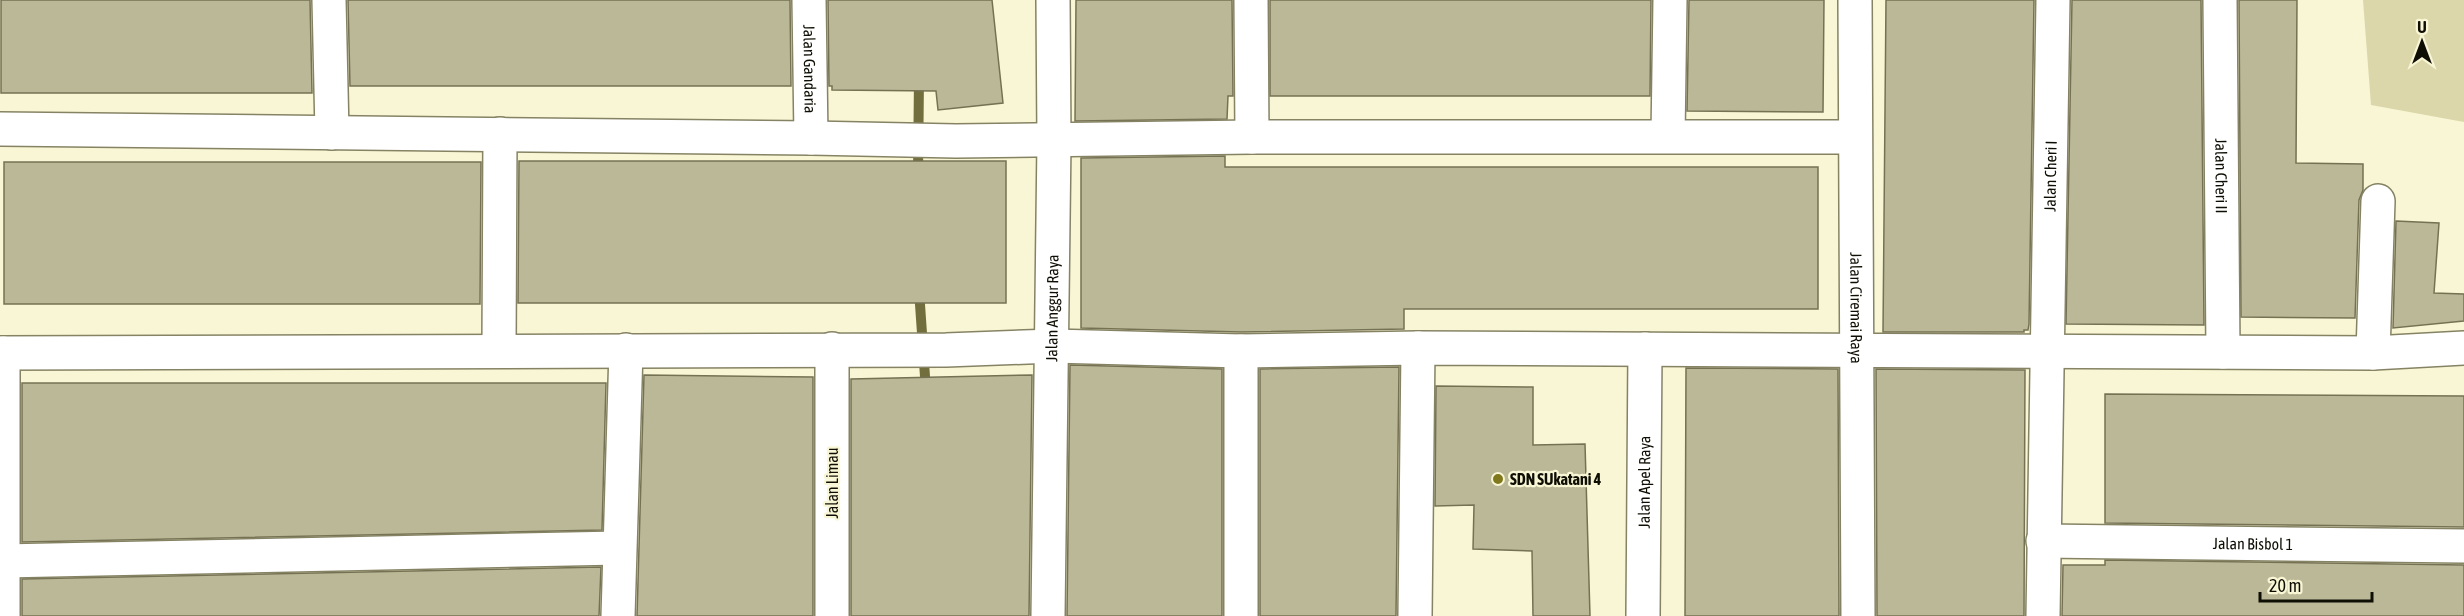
<svg xmlns="http://www.w3.org/2000/svg" width="2464" height="616" font-family="'Asap Condensed',sans-serif">
	<rect width="100%" height="100%" fill="#f8f6d4"/>
	<path fill="#dbd7aa" d="M 2363,0 L 2464,0 L 2464,122 L 2371,105 Z"/>
	<g fill="none" stroke-linecap="round" stroke-linejoin="round">
		<path stroke="#726e3d" stroke-width="10" d="M 918,175 L 919,77
			M 919,290 L 926,391"/>
	</g>
	<path fill="#bab897" stroke="#757254" stroke-width="1.5" d="M 1,0 L 310,0 L 312,93 L 1,93 Z
		M 348,0 L 790,0 L 791,86 L 350,86 Z
		M 828,0 L 992,0 L 1003,103 L 938,110 L 936,91 L 832,90 L 832,86 L 829,86 Z
		M 1076,0 L 1232,0 L 1233,96 L 1228,96 L 1227,119 L 1075,121 Z
		M 1270,0 L 1651,0 L 1650,96 L 1270,96 Z
		M 1689,0 L 1824,0 L 1823,112 L 1687,111 Z
		M 1886,0 L 2034,0 L 2029,324 L 2028,330 L 2024,330 L 2024,332 L 1883,332 Z
		M 2072,0 L 2201,0 L 2204,325 L 2066,324 Z
		M 2239,0 L 2297,0 L 2296,163 L 2363,164 L 2363,190 L 2359,200 L 2355,318 L 2241,317 Z
		M 1225,156 L 1225,167 L 1818,167 L 1818,309 L 1404,309 L 1404,329 L 1241,332 L 1081,328 L 1081,158 Z
		M 519,161 L 1006,161 L 1006,303 L 518,303 Z
		M 4,162 L 481,162 L 480,304 L 4,304 Z
		M 2396,221 L 2439,223 L 2434,293 L 2464,294 L 2464,321 L 2393,328 Z
		M 1070,365 L 1222,369 L 1222,616 L 1067,616 Z
		M 1399,367 L 1396,616 L 1260,616 L 1260,369 Z
		M 1686,368 L 1838,369 L 1839,616 L 1685,616 Z
		M 1876,369 L 2025,370 L 2024,616 L 1877,616 Z
		M 644,375 L 813,377 L 813,616 L 637,616 Z
		M 1032,375 L 1029,616 L 851,616 L 851,379 Z
		M 22,383 L 606,383 L 602,530 L 22,542 Z
		M 1436,386 L 1533,387 L 1533,445 L 1585,444 L 1590,616 L 1533,616 L 1532,551 L 1473,549 L 1474,505 L 1435,506 Z
		M 2105,394 L 2464,396 L 2464,527 L 2105,523 Z
		M 2105,560 L 2464,565 L 2464,616 L 2062,616 L 2063,565 L 2105,565 Z
		M 601,567 L 599,616 L 22,616 L 22,579 Z"/>
	<g fill="none" stroke-linecap="round" stroke-linejoin="round">
		<g stroke="#858364" stroke-width="36">
			<g id="street">
				<path d="M 329,0 L 332,133"/>
				<path id="s1" d="M 809,0 L 811,138"/>
				<path d="M 1251,0 L 1252,137"/>
				<path id="s2" d="M 1855,0 L 1858,616"/>
				<path id="s3" d="M 2220,0 L 2223,352"/>
				<path d="M 0,129 L 811,138 L 956,141 L 1252,137 L 1855,137"/>
				<path d="M 1668,136 L 1670,0"/>
				<path d="M 499,350 L 500,134"/>
				<path d="M 1241,351 L 1241,616"/>
				<path d="M 0,353 L 946,350 L 1053,346 L 1241,351 L 1418,348 L 2373,353 L 2464,348"/>
				<path d="M 2373,353 L 2378,201"/>
				<path id="s4" d="M 2043,541 L 2464,546"/>
				<path d="M 3,561 L 619,548"/>
				<path d="M 3,616 L 3,353"/>
				<path d="M 618,616 L 626,350"/>
				<path d="M 832,616 L 832,349"/>
				<path id="s5" d="M 1048,616 L 1054,141 L 1053,0"/>
				<path d="M 1415,616 L 1418,348"/>
				<path id="s6" d="M 1643,616 L 1645,349"/>
				<path id="s7" d="M 2043,616 L 2053,0"/>
			</g>
		</g>
		<use href="#street" stroke="#fff" stroke-width="33"/>
	</g>
	<circle fill="#80781d" stroke="#f8f6d4" stroke-width="2" cx="1498" cy="479" r="6"/>
	<g text-anchor="middle" stroke-width="4.5" stroke-linejoin="round" paint-order="stroke">
		<g font-size="16" fill="#0f0e04" stroke="#f8f6d4">
			<text dy="6" stroke="none"><textPath href="#s1" startOffset="69">Jalan Gandaria</textPath></text>
			<text dy="6" stroke="none"><textPath href="#s7" startOffset="440">Jalan Cheri I</textPath></text>
			<text dy="6" stroke="none"><textPath href="#s3" startOffset="176">Jalan Cheri II</textPath></text>
			<text dy="6" stroke="none"><textPath href="#s5" startOffset="308">Jalan Anggur Raya</textPath></text>
			<text dy="6" stroke="none"><textPath href="#s2" startOffset="308">Jalan Ciremai Raya</textPath></text>
			<text transform="translate(832 483) rotate(-90)" y="6">Jalan Limau</text>
			<text dy="6" stroke="none"><textPath href="#s6" startOffset="134">Jalan Apel Raya</textPath></text>
			<text dy="6" stroke="none"><textPath href="#s4" startOffset="210">Jalan Bisbol 1</textPath></text>
		</g>
		<g font-size="16" font-weight="bold" fill="#0f0e04" stroke="#f8f6d4" text-anchor="start">
			<text x="1510" y="485">SDN SUkatani 4</text>
		</g>
	</g>
	<g transform="translate(2422 42)" stroke="#f8f6d4" stroke-width="4.5" paint-order="stroke">
	<path d="M0-4.5L10 22L0 15L-10 22Z" fill="#0f0e04"/>
	<text y="-9" font-size="16" font-weight="bold" text-anchor="middle" fill="#0f0e04">U</text>
	</g>
	<path d="M2260 592v9h112v-9" fill="none" stroke="#0f0e04" stroke-width="3"/>
	<text x="2269" y="592" font-size="18" fill="#0f0e04" stroke="#f8f6d4" stroke-width="4.5" paint-order="stroke">20 m</text>
</svg>
